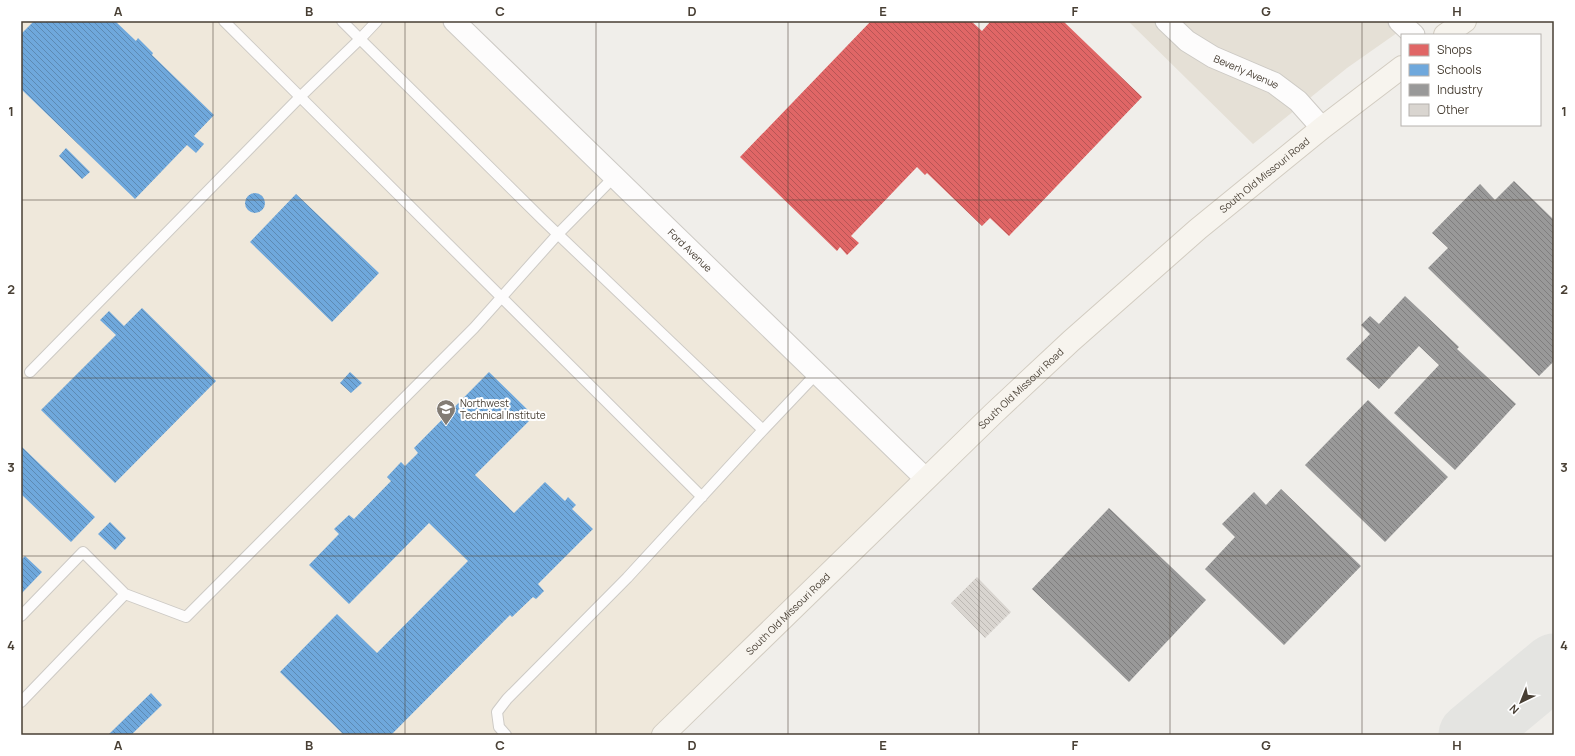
<svg xmlns="http://www.w3.org/2000/svg" width="1575" height="756" font-family="Manrope,sans-serif">
	<defs>
		<pattern id="shops-back-hatch" width="6" height="6" patternUnits="userSpaceOnUse"><rect width="6" height="6" fill="#e06666"/><path d="M-1 5l2 2M0 0l6 6M5-1l2 2" fill="none" stroke="#b85555"/></pattern>
		<pattern id="schools-back-hatch" width="6" height="6" patternUnits="userSpaceOnUse"><rect width="6" height="6" fill="#6fa8dc"/><path d="M-1 5l2 2M0 0l6 6M5-1l2 2" fill="none" stroke="#5d8ab3"/></pattern>
		<pattern id="industry-back-hatch" width="6" height="6" patternUnits="userSpaceOnUse"><rect width="6" height="6" fill="#999"/><path d="M-1 5l2 2M0 0l6 6M5-1l2 2" fill="none" stroke="#7f7e7e"/></pattern>
		<pattern id="building-back-hatch" width="6" height="6" patternUnits="userSpaceOnUse"><rect width="6" height="6" fill="#d9d5d0"/><path d="M-1 5l2 2M0 0l6 6M5-1l2 2" fill="none" stroke="#bcb8b3"/></pattern>
	</defs>
	<rect width="100%" height="100%" fill="#f0eeea"/>
	<path fill="#e5e0d6" d="M 1128,21 L 1414,21 L 1347,68 L 1253,144 Z"/>
	<path fill="#efe8db" d="M 21,21 L 454,21 L 926,479 L 664,735 L 21,735 Z"/>
	<path fill="url(#shops-back-hatch)" d="M 871,21 L 971,21 L 982,31 L 990,22 L 988,21 L 1063,21 L 1142,97 L 1009,236 L 990,218 L 982,226 L 927,173 L 925,175 L 917,167 L 851,236 L 859,243 L 847,255 L 840,247 L 837,251 L 740,157 Z"/>
	<path fill="url(#schools-back-hatch)" d="M 34,21 L 115,21 L 136,41 L 138,38 L 153,53 L 152,55 L 214,115 L 194,136 L 204,144 L 196,153 L 187,145 L 135,199 L 21,89 L 21,34 Z
		M 66,148 L 90,172 L 82,179 L 59,156 Z
		M245 203a10 10 0 1 1 20 0a10 10 0 1 1-20 0Z
		M 296,194 L 379,273 L 332,322 L 250,242 Z
		M 142,308 L 216,381 L 115,483 L 41,410 L 116,335 L 100,320 L 109,311 L 124,326 Z
		M 350,372 L 362,383 L 351,393 L 340,383 Z
		M 489,372 L 534,416 L 475,475 L 514,513 L 545,482 L 565,501 L 568,497 L 576,505 L 572,509 L 593,529 L 538,584 L 544,591 L 536,599 L 533,597 L 512,617 L 510,615 L 391,735 L 344,735 L 280,672 L 337,614 L 377,653 L 468,561 L 429,523 L 349,604 L 309,565 L 339,534 L 334,529 L 349,515 L 354,519 L 391,481 L 387,477 L 401,462 L 405,466 L 418,453 L 414,448 Z
		M 21,446 L 95,517 L 71,542 L 21,494 Z
		M 110,522 L 126,538 L 115,550 L 98,534 Z
		M 25,556 L 42,572 L 21,594 L 21,560 Z
		M 151,693 L 162,705 L 131,735 L 108,735 Z"/>
	<path fill="url(#industry-back-hatch)" d="M 1514,181 L 1554,220 L 1554,361 L 1539,376 L 1428,268 L 1448,248 L 1432,233 L 1480,184 L 1495,200 Z
		M 1405,296 L 1459,347 L 1457,349 L 1516,404 L 1455,470 L 1394,413 L 1439,365 L 1419,346 L 1379,389 L 1346,359 L 1370,334 L 1361,325 L 1370,316 L 1379,324 Z
		M 1368,400 L 1448,477 L 1385,542 L 1305,465 Z
		M 1281,489 L 1361,566 L 1284,645 L 1205,569 L 1235,537 L 1222,524 L 1254,492 L 1266,505 Z
		M 1109,508 L 1206,600 L 1129,682 L 1032,589 Z"/>
	<g fill="none" stroke-linecap="round" stroke-linejoin="round">
		<path stroke="#e4e4e1" stroke-width="65" d="M 1471,735 L 1554,666"/>
	</g>
	<path fill="url(#building-back-hatch)" d="M 977,577 L 1011,612 L 985,638 L 951,603 Z"/>
	<g fill="none" stroke-linecap="round" stroke-linejoin="round">
		<g stroke="#cdcac5" stroke-width="12">
			<path id="lane" d="M 224,21 L 702,497
				M 377,21 L 360,39 L 543,220 L 763,430 L 817,373
				M 30,372 L 300,97 L 360,39 L 342,21
				M 21,616 L 83,552 L 125,594
				M 21,702 L 125,594 L 186,617 L 474,328 L 558,234 L 614,177
				M 506,735 L 499,727 L 497,712 L 507,699 L 627,578 L 763,430"/>
		</g>
		<g stroke="#cdcac5" stroke-width="23">
			<g id="street">
				<path id="s1" d="M 454,21 L 926,479"/>
				<path id="s2" d="M 1166,21 L 1187,41 L 1213,57 L 1274,83 L 1298,101 L 1322,128"/>
				<path d="M 1399,21 L 1414,35"/>
			</g>
		</g>
		<g stroke="#d2ccc1" stroke-width="24">
			<g id="secondary">
				<path d="M 1445,35 L 1465,21"/>
				<path id="s3" d="M 663,735 L 994,413 L 1071,341 L 1198,229 L 1322,128 L 1402,67"/>
			</g>
		</g>
		<use href="#lane" stroke="#fdfcfc" stroke-width="10"/>
		<use href="#street" stroke="#fdfcfc" stroke-width="21"/>
		<use href="#secondary" stroke="#f7f4ee" stroke-width="22"/>
	</g>
	<path fill="none" stroke="#483f34" stroke-width="1" stroke-opacity="0.55" d="M 213,21 L 213,735M 405,21 L 405,735M 596,21 L 596,735M 788,21 L 788,735M 979,21 L 979,735M 1170,21 L 1170,735M 1362,21 L 1362,735M 21,200 L 1554,200M 21,378 L 1554,378M 21,556 L 1554,556"/>
	<defs>
		<g id="university-pin" transform="scale(1)"><path d="M0 17L-7.5 6A9.5 9.5 0 1 1 7.5 6Z" fill="#837c74" stroke="#fff"/><path d="M0-5L7-2L0 1L-7-2ZM-4 1L0 2.5L4 1V4Q0 6-4 4Z" fill="#fff"/></g>
	</defs>
	<g fill-rule="evenodd">
		<use href="#university-pin" x="446" y="409"/>
	</g>
	<g text-anchor="middle" stroke-width="4" stroke-linejoin="round" paint-order="stroke">
		<g font-size="10" fill="#483f34" stroke="#fff">
			<text dy="4" stroke="none"><textPath href="#s2" startOffset="96">Beverly Avenue</textPath></text>
			<text dy="4" stroke="none"><textPath href="#s3" startOffset="822">South Old Missouri Road</textPath></text>
			<text dy="4" stroke="none"><textPath href="#s1" startOffset="329">Ford Avenue</textPath></text>
			<text dy="4" stroke="none"><textPath href="#s3" startOffset="498">South Old Missouri Road</textPath></text>
			<text dy="4" stroke="none"><textPath href="#s3" startOffset="174">South Old Missouri Road</textPath></text>
		</g>
		<g font-size="10" fill="#483f34" stroke="#fff" text-anchor="start">
			<text x="460" y="407">Northwest<tspan x="460" dy="12">Technical Institute</tspan></text>
		</g>
	</g>
	<rect width="1575" height="756" fill="none" stroke="#ffffff" stroke-width="44"/>
	<rect x="1401" y="34" width="140" height="92" fill="#ffffff" stroke="#b6b2ae"/>
	<rect x="1409" y="44" width="20" height="12" fill="#e06666" stroke="#b6b2ae"/>
	<text x="1437" y="54" font-size="12" fill="#483f34">Shops</text>
	<rect x="1409" y="64" width="20" height="12" fill="#6fa8dc" stroke="#b6b2ae"/>
	<text x="1437" y="74" font-size="12" fill="#483f34">Schools</text>
	<rect x="1409" y="84" width="20" height="12" fill="#999999" stroke="#b6b2ae"/>
	<text x="1437" y="94" font-size="12" fill="#483f34">Industry</text>
	<rect x="1409" y="104" width="20" height="12" fill="#d9d5d0" stroke="#b6b2ae"/>
	<text x="1437" y="114" font-size="12" fill="#483f34">Other</text>
	<g transform="translate(1521 702) rotate(223)" stroke="#ffffff" stroke-width="3" paint-order="stroke">
	<path d="M0-3L7 15L0 10L-7 15Z" fill="#483f34"/>
	<text y="-6" font-size="11" font-weight="bold" text-anchor="middle" fill="#483f34">N</text>
	</g>
	<rect x="22" y="22" width="1531" height="712" fill="none" stroke="#483f34" stroke-width="1.5"/>
	<g font-size="13" text-anchor="middle" font-weight="bold" fill="#483f34">
		<text x="118" y="16">A</text>
		<text x="309" y="16">B</text>
		<text x="500" y="16">C</text>
		<text x="692" y="16">D</text>
		<text x="883" y="16">E</text>
		<text x="1075" y="16">F</text>
		<text x="1266" y="16">G</text>
		<text x="1457" y="16">H</text>
		<text x="11" y="116">1</text>
		<text x="1564" y="116">1</text>
		<text x="11" y="294">2</text>
		<text x="1564" y="294">2</text>
		<text x="11" y="472">3</text>
		<text x="1564" y="472">3</text>
		<text x="11" y="650">4</text>
		<text x="1564" y="650">4</text>
		<text x="118" y="750">A</text>
		<text x="309" y="750">B</text>
		<text x="500" y="750">C</text>
		<text x="692" y="750">D</text>
		<text x="883" y="750">E</text>
		<text x="1075" y="750">F</text>
		<text x="1266" y="750">G</text>
		<text x="1457" y="750">H</text>
	</g>
</svg>
